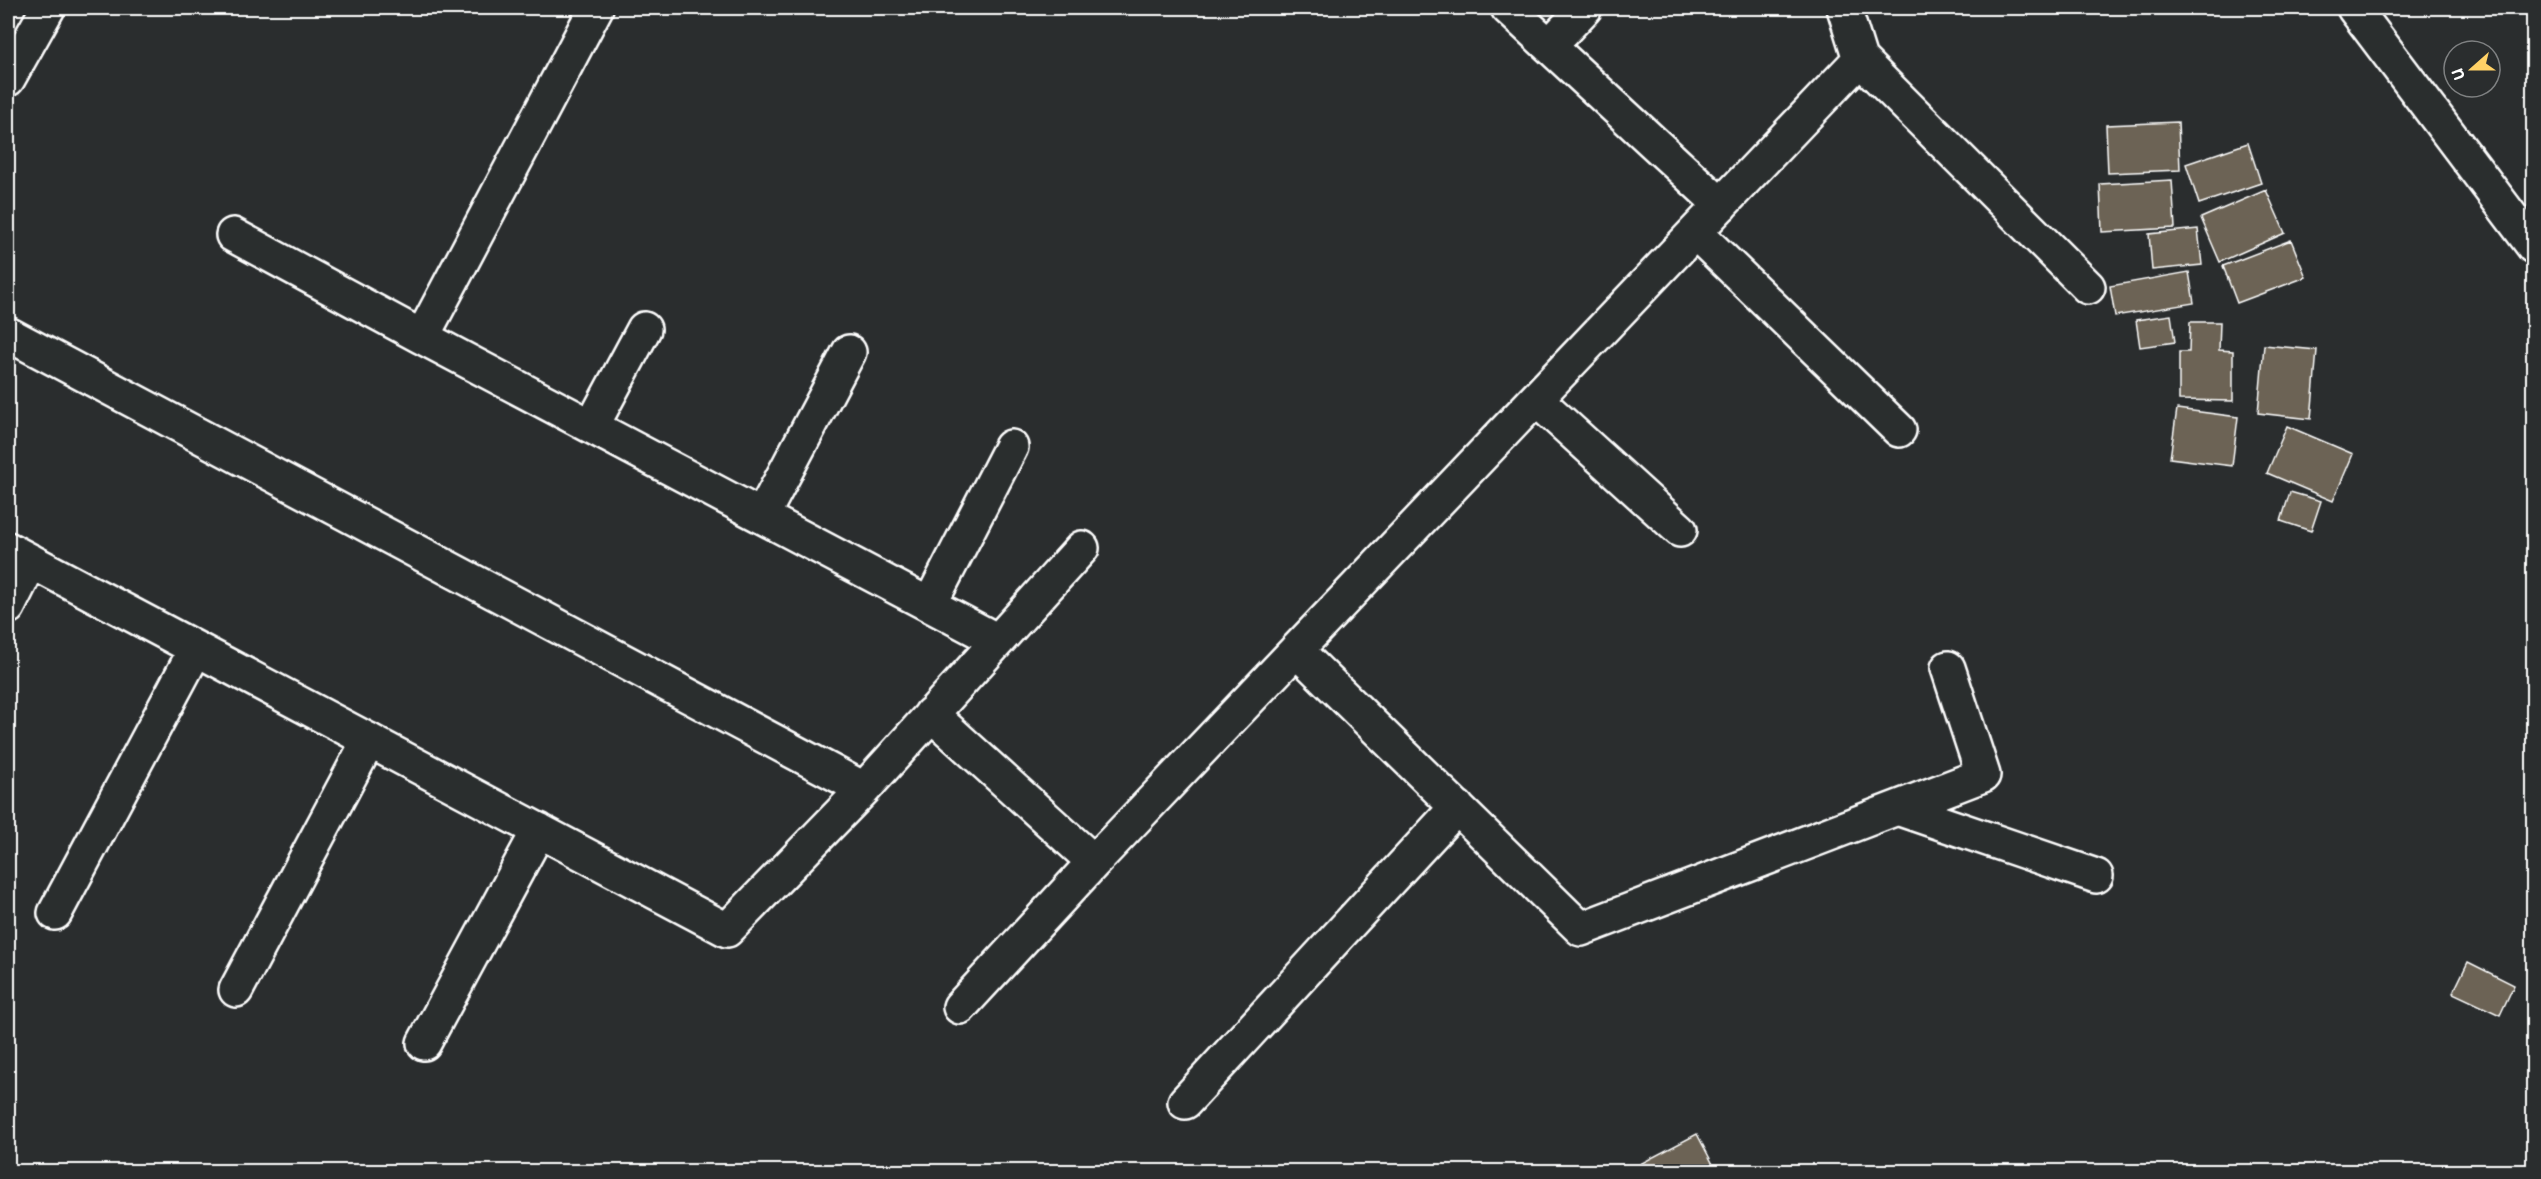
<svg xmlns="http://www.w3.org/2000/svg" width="2541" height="1179" font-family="Mali,sans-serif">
	<rect width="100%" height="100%" fill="#2a2d2e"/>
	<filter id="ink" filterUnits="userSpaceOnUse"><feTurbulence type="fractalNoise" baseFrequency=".0167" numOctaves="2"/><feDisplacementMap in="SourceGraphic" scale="12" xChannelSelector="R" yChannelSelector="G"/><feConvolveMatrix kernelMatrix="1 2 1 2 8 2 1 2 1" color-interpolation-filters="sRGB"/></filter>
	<g filter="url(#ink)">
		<path fill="#6c6454" stroke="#fff" stroke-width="1.5" d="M 2178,122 L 2180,170 L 2108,173 L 2106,125 Z
			M 2248,143 L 2261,183 L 2199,204 L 2186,164 Z
			M 2172,180 L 2175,228 L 2102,232 L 2100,184 Z
			M 2266,190 L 2285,233 L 2220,262 L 2201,218 Z
			M 2198,229 L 2202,265 L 2152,270 L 2149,234 Z
			M 2291,240 L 2306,277 L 2237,303 L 2223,266 Z
			M 2189,272 L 2194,303 L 2115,316 L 2110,286 Z
			M 2171,315 L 2175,342 L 2140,347 L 2136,320 Z
			M 2190,322 L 2220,322 L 2219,350 L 2233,351 L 2233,401 L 2179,400 L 2179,352 L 2189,352 Z
			M 2264,345 L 2317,350 L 2311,419 L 2258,413 Z
			M 2177,409 L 2238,417 L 2232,466 L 2170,458 Z
			M 2287,426 L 2353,454 L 2333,501 L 2267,473 Z
			M 2290,492 L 2321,501 L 2311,531 L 2281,521 Z
			M 2468,962 L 2514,985 L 2500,1015 L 2453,993 Z
			M 1697,1134 L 1717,1172 L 1644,1172 L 1640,1164 Z"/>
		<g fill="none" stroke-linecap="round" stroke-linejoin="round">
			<g stroke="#fff" stroke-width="38">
				<path id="street" d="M 596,8 L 422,337 L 998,641
					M 1508,8 L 1721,205
					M 2354,8 L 2534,247
					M 1549,46 L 1585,8
					M 1860,59 L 2088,287
					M 8,79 L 48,8
					M 1695,232 L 1899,430
					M 233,235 L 422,337
					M 8,334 L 864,789 L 1082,548
					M 1536,399 L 1680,530
					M 592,426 L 644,329
					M 762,516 L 849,352
					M 8,549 L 727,930 L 864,789
					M 930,604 L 1011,447
					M 8,607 L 31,561
					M 1296,650 L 1581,929 L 1983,775 L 1948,668
					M 931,714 L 1094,862 L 1860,59 L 1844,8
					M 1897,808 L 2096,876
					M 55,913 L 196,649
					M 236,990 L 369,740
					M 960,1007 L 1094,862
					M 424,1043 L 539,830
					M 1185,1102 L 1457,807"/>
			</g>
			<use href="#street" stroke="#2a2d2e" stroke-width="33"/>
		</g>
	</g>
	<rect width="2541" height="1179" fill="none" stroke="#2a2d2e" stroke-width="30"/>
	<rect x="15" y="15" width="2511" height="1149" fill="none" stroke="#fff" stroke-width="2" filter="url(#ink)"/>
	<g transform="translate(2472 69) rotate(249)"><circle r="28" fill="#2a2d2e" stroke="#7f8182" stroke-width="1.5"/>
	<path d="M0-4.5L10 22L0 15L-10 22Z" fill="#ffd166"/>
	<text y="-9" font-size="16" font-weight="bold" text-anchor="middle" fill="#ffffff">U</text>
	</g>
</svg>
